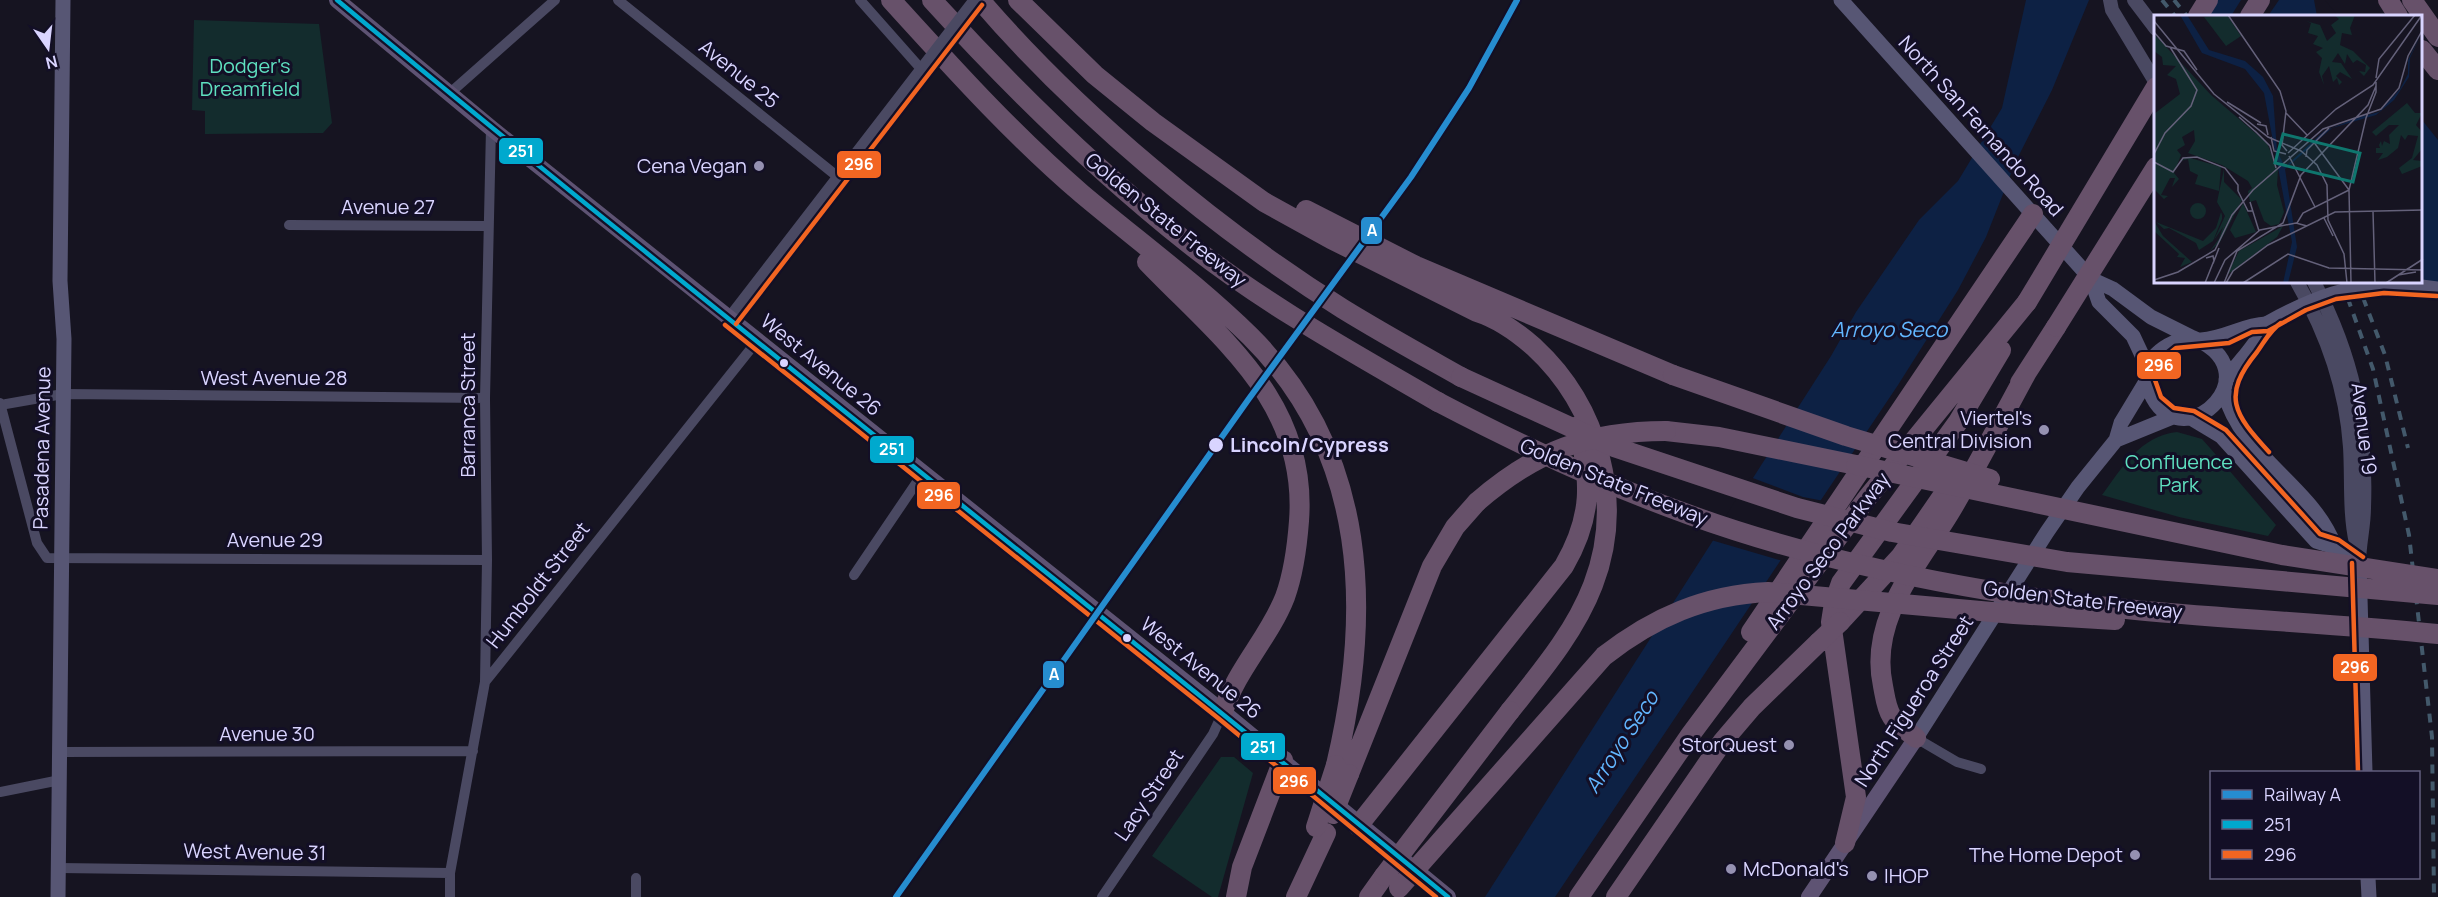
<svg xmlns="http://www.w3.org/2000/svg" width="2438" height="897" font-family="Manrope,sans-serif">
	<rect width="100%" height="100%" fill="#161421"/>
	<path fill="#132c2d" d="M 194,20 L 319,24 L 332,123 L 323,133 L 205,134 L 205,111 L 192,110 Z
		M 2177,432 L 2202,439 L 2210,448 L 2276,525 L 2268,536 L 2179,517 L 2102,495 C 2122,468 2140,436 2177,432 Z
		M 1221,757 L 1234,757 L 1253,773 L 1218,897 L 1212,897 L 1152,856 Z"/>
	<path fill="#0d2144" d="M 2026,0 L 2089,0 L 2052,90 L 2016,161 L 1986,237 L 1958,290 L 1898,385 L 1555,897 L 1485,897 L 1831,356 L 1856,312 L 1919,220 L 1958,181 L 2002,108 Z
		M 2200,0 L 2322,0 L 2335,16 L 2213,16 Z
		M 2422,120 L 2438,140 L 2438,300 L 2422,278 Z"/>
	<path fill="#161421" d="M 2241,0 L 2279,0 L 2268,16 L 2231,16 Z
		M 2314,0 L 2325,0 L 2338,16 L 2317,16 Z
		M 1750,477 L 1803,497 L 1824,501 L 1783,561 L 1711,540 Z"/>
	<g fill="none" stroke-linecap="round" stroke-linejoin="round">
		<path stroke="#4a4962" stroke-width="10" d="M 618,0 L 838,177
			M 860,0 L 922,70
			M 450,93 L 555,0
			M 289,225 L 487,226
			M 0,403 L 37,543 L 47,558 L 487,560
			M 0,405 L 63,394 L 485,398
			M 854,575 L 923,473
			M 485,682 L 757,341
			M 1916,738 L 1957,762 L 1981,769
			M 60,752 L 473,751
			M 0,792 L 60,780
			M 59,868 L 450,873
			M 450,897 L 450,873 L 485,682 L 487,560 L 485,398 L 491,128
			M 636,897 L 636,878
			M 1102,897 L 1213,734 L 1223,712"/>
		<path stroke="#4a4962" stroke-width="14" d="M 2110,0 L 2112,10 L 2156,83
			M 2134,0 L 2156,29
			M 2297,282 C 2326,332 2346,388 2350,447 C 2352,478 2349,512 2356,543
			M 2314,282 C 2353,357 2367,423 2364,508 C 2364,526 2359,545 2359,563
			M 730,319 L 922,70"/>
		<path stroke="#575674" stroke-width="15" d="M 1841,0 L 2091,279 L 2099,302 L 2133,336 L 2148,368
			M 2091,279 L 2113,289 L 2151,317 L 2191,337
			M 2406,285 L 2438,289
			M 2191,337 C 2276,370 2185,458 2153,398 C 2134,364 2161,344 2191,337 Z
			M 2201,340 C 2226,338 2243,325 2266,324 C 2258,344 2239,361 2226,380
			M 2224,391 C 2242,459 2312,485 2335,547
			M 2191,418 L 2221,436 L 2316,541 L 2335,547 L 2359,563 L 2365,772
			M 2116,440 L 2175,416
			M 1916,738 L 2047,532 L 2078,487 L 2116,440 L 2121,423 L 2147,380
			M 2368,878 L 2369,897
			M 58,897 L 64,339 L 60,281 L 63,0"/>
		<path stroke="#5e5373" stroke-width="16" d="M 337,0 L 491,128 L 1223,712 L 1448,897
			M 1809,897 L 1916,738"/>
		<path stroke="#67516a" stroke-width="20" d="M 891,0 C 952,67 1013,135 1082,194 C 1138,241 1198,285 1250,336 C 1369,454 1372,613 1336,765
			M 932,0 C 1012,88 1096,170 1189,244 C 1266,305 1354,353 1438,402
			M 980,0 C 1077,113 1217,230 1343,309 C 1382,333 1422,355 1461,377
			M 1018,0 L 1095,75 L 1153,122 L 1264,202 L 1331,239 L 1477,312 C 1499,319 1517,332 1534,347 C 1599,407 1625,502 1593,585 C 1575,632 1541,672 1510,711
			M 2388,0 L 2398,16
			M 2412,0 L 2438,37
			M 2198,16 L 2208,0
			M 2250,16 L 2260,0
			M 2422,50 L 2438,70
			M 1306,210 L 1416,266 L 1673,375
			M 1147,262 C 1221,339 1308,402 1299,521 C 1297,548 1294,572 1285,597 C 1269,638 1236,670 1223,712
			M 2020,383 L 2056,327
			M 1666,431 L 1719,437 L 1856,465
			M 1840,622 L 1901,556 L 1959,472
			M 1751,632 L 2033,214
			M 1916,738 C 1908,731 1897,725 1892,717 C 1886,708 1885,696 1883,686 C 1868,618 1920,563 1952,509 C 1978,464 2002,418 2027,372
			M 1349,774 L 1432,566 L 1455,527 L 1477,502
			M 1358,826 L 1564,566 C 1593,516 1591,481 1578,426
			M 1845,843 L 1856,797 L 1831,622 L 1834,603 L 1841,583 L 1958,422 L 2001,350
			M 1236,897 L 1242,867 L 1283,760
			M 1296,897 L 1326,833
			M 1369,897 L 1384,876
			M 1579,897 L 1691,734 L 1868,497 L 2027,302
			M 1616,897 L 1723,741 L 1752,707 L 1819,642"/>
		<path stroke="#43596b" stroke-width="4" stroke-dasharray="9 8" stroke-linecap="butt" d="M 2162,0 L 2175,16
			M 2174,0 L 2187,16
			M 2342,282 L 2373,369 L 2409,535 L 2432,737 L 2434,897
			M 2357,282 L 2385,355 L 2408,448"/>
		<path stroke="#4a4962" stroke-width="14" d="M 922,70 L 976,0"/>
		<path stroke="#575674" stroke-width="15" d="M 2266,324 C 2313,298 2351,283 2406,285"/>
		<path stroke="#67516a" stroke-width="20" d="M 2027,302 L 2156,87
			M 2056,327 L 2156,167
			M 1673,375 L 1846,436 L 1990,479
			M 1461,377 L 1614,447 L 1797,508 L 1892,532 L 2067,562 L 2438,595
			M 1438,402 C 1520,445 1603,484 1690,515 C 1787,550 1890,574 1992,591 C 2139,617 2290,619 2438,634
			M 1856,465 L 2282,555 L 2438,579
			M 1477,502 C 1536,451 1588,431 1666,431
			M 1819,642 L 1840,622
			M 1333,814 L 1349,774
			M 1316,827 L 1336,765
			M 1384,876 L 1510,711
			M 1399,888 L 1604,656 C 1654,617 1705,595 1768,592 L 2014,614 L 2115,620"/>
		<g stroke="#130f26" stroke-width="9">
			<path id="bus-1" d="M 337,0 C 703,304 1080,595 1448,897"/>
		</g>
		<g stroke="#130f26" stroke-width="9">
			<path id="bus-2" d="M 736,324 L 982,5
				M 725,325 L 1218,718 L 1436,897
				M 2269,452 C 2234,414 2221,396 2257,352 C 2265,341 2270,330 2281,323
				M 2363,557 L 2339,540 L 2320,534 L 2226,430 L 2194,411 L 2174,408 L 2161,397 L 2155,380 L 2160,361 L 2176,348 L 2229,343 L 2252,332 L 2268,331 L 2306,310 L 2336,299 L 2384,293 L 2437,296
				M 2352,563 L 2358,772"/>
		</g>
		<use href="#bus-1" stroke="#00a9ce" stroke-width="4.5"/>
		<use href="#bus-2" stroke="#f26522" stroke-width="4.5"/>
		<g stroke="#130f26" stroke-width="10">
			<path id="rail-1" d="M 896,897 L 1248,400 L 1411,177 L 1469,88 L 1517,0"/>
		</g>
		<use href="#rail-1" stroke="#268dd0" stroke-width="6"/>
	</g>
	<g fill="#9591b1" stroke="#130f26" stroke-width="2">
		<circle cx="759" cy="166" r="6"/>
		<circle cx="2044" cy="430" r="6"/>
		<circle cx="1789" cy="745" r="6"/>
		<circle cx="2135" cy="855" r="6"/>
		<circle cx="1731" cy="869" r="6"/>
		<circle cx="1872" cy="876" r="6"/>
	</g>
	<g fill="#d9d4ff" stroke="#130f26" stroke-width="2">
		<circle cx="784" cy="363" r="5"/>
		<circle cx="1216" cy="445" r="8"/>
		<circle cx="1127" cy="638" r="5"/>
	</g>
	<g text-anchor="middle" stroke-width="6" stroke-linejoin="round" paint-order="stroke">
		<g font-size="20" fill="#5fe0c0" stroke="#130f26">
			<text x="250" y="73">Dodger's<tspan x="250" dy="23">Dreamfield</tspan></text>
			<text x="2179" y="469">Confluence<tspan x="2179" dy="23">Park</tspan></text>
		</g>
		<g font-size="20" fill="#d9d4ff" stroke="#130f26">
			<text transform="translate(739 74) rotate(39)" y="7">Avenue 25</text>
			<text transform="translate(1981 126) rotate(48)" y="7">North San Fernando Road</text>
			<text x="388" y="214">Avenue 27</text>
			<text transform="translate(1166 220) rotate(39)" y="7">Golden State Freeway</text>
			<text transform="translate(821 365) rotate(39)" y="7">West Avenue 26</text>
			<text x="274" y="385">West Avenue 28</text>
			<text transform="translate(468 405) rotate(-90)" y="7">Barranca Street</text>
			<text transform="translate(2364 429) rotate(83)" y="7">Avenue 19</text>
			<text transform="translate(42 448) rotate(-89)" y="7">Pasadena Avenue</text>
			<text transform="translate(1614 482) rotate(22)" y="7">Golden State Freeway</text>
			<text x="275" y="547">Avenue 29</text>
			<text transform="translate(1828 551) rotate(-53)" y="7">Arroyo Seco Parkway</text>
			<text transform="translate(538 585) rotate(-52)" y="7">Humboldt Street</text>
			<text transform="translate(2083 600) rotate(7)" y="7">Golden State Freeway</text>
			<text transform="translate(1201 668) rotate(39)" y="7">West Avenue 26</text>
			<text transform="translate(1914 701) rotate(-57)" y="7">North Figueroa Street</text>
			<text x="267" y="741">Avenue 30</text>
			<text transform="translate(1149 795) rotate(-56)" y="7">Lacy Street</text>
			<text transform="translate(255 852) rotate(1)" y="7">West Avenue 31</text>
		</g>
		<g font-size="20" fill="#d9d4ff" stroke="#130f26" text-anchor="end">
			<text x="747" y="173">Cena Vegan</text>
			<text x="2032" y="425">Viertel's<tspan x="2032" dy="23">Central Division</tspan></text>
			<text x="1777" y="752">StorQuest</text>
			<text x="2123" y="862">The Home Depot</text>
			<text x="1743" y="876" text-anchor="start">McDonald's</text>
			<text x="1884" y="883" text-anchor="start">IHOP</text>
		</g>
		<g font-size="20" font-weight="bold" fill="#d9d4ff" stroke="#130f26" text-anchor="start">
			<text x="1230" y="452">Lincoln/Cypress</text>
		</g>
		<g font-size="21" font-style="italic" fill="#62b6ff" stroke="#130f26">
			<text x="1889" y="337">Arroyo Seco</text>
			<text transform="translate(1622 742) rotate(-57)" y="7">Arroyo Seco</text>
		</g>
	</g>
	<g transform="translate(2154 15)">
		<rect width="268" height="268" fill="#161421"/>
		<path d="M 73,0 L 87,21 L 72,31 L 50,2 ZM 180,0 L 201,0 L 196,13 L 198,20 L 188,18 L 186,30 L 199,36 L 216,53 L 210,61 L 205,56 L 211,57 L 212,50 L 203,45 L 199,48 L 193,39 L 191,49 L 184,38 L 178,47 L 187,48 L 198,64 L 186,57 L 182,61 L 188,67 L 185,70 L 183,63 L 179,67 L 175,51 L 168,61 L 170,70 L 165,57 L 168,43 L 162,37 L 169,33 L 159,29 L 164,21 L 154,18 L 157,8 L 152,6 L 166,10 L 173,26 L 182,18 L 177,10 L 185,4 ZM 1,20 L 57,80 L 113,128 L 124,155 L 123,170 L 130,197 L 125,209 L 117,211 L 110,206 L 102,185 L 96,187 L 94,176 L 98,173 L 94,166 L 68,150 L 34,138 L 41,126 L 40,115 L 28,122 L 31,130 L 23,135 L 27,140 L 20,158 L 25,164 L 18,172 L 21,163 L 16,163 L 7,180 L 14,181 L 10,184 L 0,174 L 0,99 L 26,79 L 22,64 L 13,60 L 22,51 L 9,50 L 8,42 L 0,36 ZM 253,88 L 261,98 L 268,98 L 262,110 L 268,117 L 268,134 L 259,145 L 268,146 L 268,151 L 248,159 L 245,153 L 258,143 L 264,121 L 254,120 L 251,125 L 247,120 L 244,133 L 233,142 L 224,145 L 229,138 L 222,138 L 222,133 L 226,133 L 225,130 L 227,126 L 228,131 L 230,126 L 236,129 L 235,120 L 245,110 L 235,110 L 222,121 L 218,117 ZM 33,142 L 67,152 L 65,176 L 41,169 L 44,160 L 36,156 L 34,144 L 27,146 ZM 70,154 L 70,167 L 88,185 L 66,227 L 55,237 L 65,224 L 69,212 L 60,225 L 71,201 L 63,187 ZM36 196a8 8 0 1 1 16 0a8 8 0 1 1-16 0ZM 89,188 L 102,217 L 81,223 L 76,215 ZM 67,197 L 68,200 L 68,204 L 59,226 L 45,235 L 42,228 L 15,213 L 10,214 L 2,207 L 49,226 L 62,213 ZM 0,206 L 9,221 L 38,247 L 26,252 L 31,243 L 23,242 L 25,239 L 0,216 ZM 129,211 L 123,222 L 73,260 L 85,236 Z" fill="#132c2d"/>
		<path d="M 26,0 L 33,0 L 55,35 L 91,46 L 109,62 L 119,81 L 123,136 L 131,152 L 170,116 L 205,102 L 225,97 L 246,74 L 254,59 L 254,45 L 268,17 L 256,43 L 255,62 L 240,85 L 222,100 L 178,113 L 131,154 L 143,232 L 134,268 L 129,268 L 138,227 L 110,78 L 91,54 L 48,38 Z" fill="#0d2144"/>
		<path fill="none" stroke="#64617a" stroke-width="1.5" d="M 74,0 L 126,76 L 132,96 L 128,130 L 133,136M 0,6 L 60,79 L 114,122 L 147,136 L 163,150 L 173,170 L 174,205 L 190,239 L 193,268M 0,17 L 12,31 L 30,36 L 43,55M 222,63 L 225,44 L 261,0M 73,87 L 107,108M 132,98 L 153,120M 85,102 L 103,118M 103,109 L 112,111 L 114,120M 101,116 L 116,131 L 122,153M 117,122 L 120,136 L 132,139M 159,126 L 195,175M 134,138 L 182,94 L 219,70 L 268,0M 0,139 L 11,118 L 37,91 L 43,75 L 16,32M 135,141 L 161,192M 152,142 L 153,135 L 175,113M 0,147 L 19,157 L 29,143 L 43,142 L 71,153 L 84,170 L 84,176M 84,176 L 94,196 L 99,196M 96,187 L 105,216M 219,196 L 221,268M 170,203 L 179,221M 143,208 L 149,198 L 195,175M 52,243 L 59,241 L 60,246 L 65,233M 244,260 L 262,257M 0,265 L 24,257 L 61,235 L 78,200 L 99,175 L 169,114 L 227,94 L 245,73 L 254,41 L 269,14M 51,268 L 61,243M 60,268 L 71,245 L 106,215 L 142,208 L 153,211M 70,268 L 83,236 L 129,208 L 147,160 L 214,90 L 222,71M 72,268 L 79,256 L 114,230 L 181,197 L 269,195M 89,268 L 134,239 L 175,253 L 269,255M 197,268 L 195,175 L 212,103 L 222,77 L 222,67M 232,268 L 269,244"/>
		<path fill="#0f766e" fill-opacity="0.15" stroke="#0f766e" stroke-width="3" d="M 129,119 L 206,138 L 199,167 L 121,148 Z"/>
		<rect width="268" height="268" fill="none" stroke="#d9d4ff" stroke-width="3"/>
	</g>
	<g stroke="#130f26" stroke-width="2">
		<rect x="498" y="137" width="46" height="28" rx="6" fill="#00a9ce"/>
		<rect x="836" y="150" width="46" height="29" rx="6" fill="#f26522"/>
		<rect x="1360" y="216" width="23" height="29" rx="6" fill="#268dd0"/>
		<rect x="2136" y="351" width="46" height="29" rx="6" fill="#f26522"/>
		<rect x="869" y="435" width="46" height="29" rx="6" fill="#00a9ce"/>
		<rect x="916" y="481" width="45" height="29" rx="6" fill="#f26522"/>
		<rect x="2332" y="653" width="46" height="29" rx="6" fill="#f26522"/>
		<rect x="1042" y="660" width="23" height="29" rx="6" fill="#268dd0"/>
		<rect x="1240" y="732" width="46" height="29" rx="6" fill="#00a9ce"/>
		<rect x="1272" y="766" width="45" height="29" rx="6" fill="#f26522"/>
	</g>
	<g font-size="16" text-anchor="middle" font-weight="bold" fill="#fff">
		<text x="521" y="157">251</text>
		<text x="859" y="170">296</text>
		<text x="1372" y="236">A</text>
		<text x="2159" y="371">296</text>
		<text x="892" y="455">251</text>
		<text x="939" y="501">296</text>
		<text x="2355" y="673">296</text>
		<text x="1054" y="680">A</text>
		<text x="1263" y="753">251</text>
		<text x="1294" y="787">296</text>
	</g>
	<rect x="2210" y="771" width="210" height="108" fill="#130f26" stroke="#625e7d" stroke-width="1.5"/>
	<rect x="2222" y="790" width="30" height="9" fill="#268dd0" stroke="#625e7d" stroke-width="1.5"/>
	<text x="2264" y="801" font-size="18" fill="#d9d4ff">Railway A</text>
	<rect x="2222" y="820" width="30" height="9" fill="#00a9ce" stroke="#625e7d" stroke-width="1.5"/>
	<text x="2264" y="831" font-size="18" fill="#d9d4ff">251</text>
	<rect x="2222" y="850" width="30" height="9" fill="#f26522" stroke="#625e7d" stroke-width="1.5"/>
	<text x="2264" y="861" font-size="18" fill="#d9d4ff">296</text>
	<g transform="translate(48 48) rotate(166)" stroke="#130f26" stroke-width="4.5" paint-order="stroke">
	<path d="M0-4.5L10 22L0 15L-10 22Z" fill="#d9d4ff"/>
	<text y="-9" font-size="16" font-weight="bold" text-anchor="middle" fill="#d9d4ff">N</text>
	</g>
</svg>
